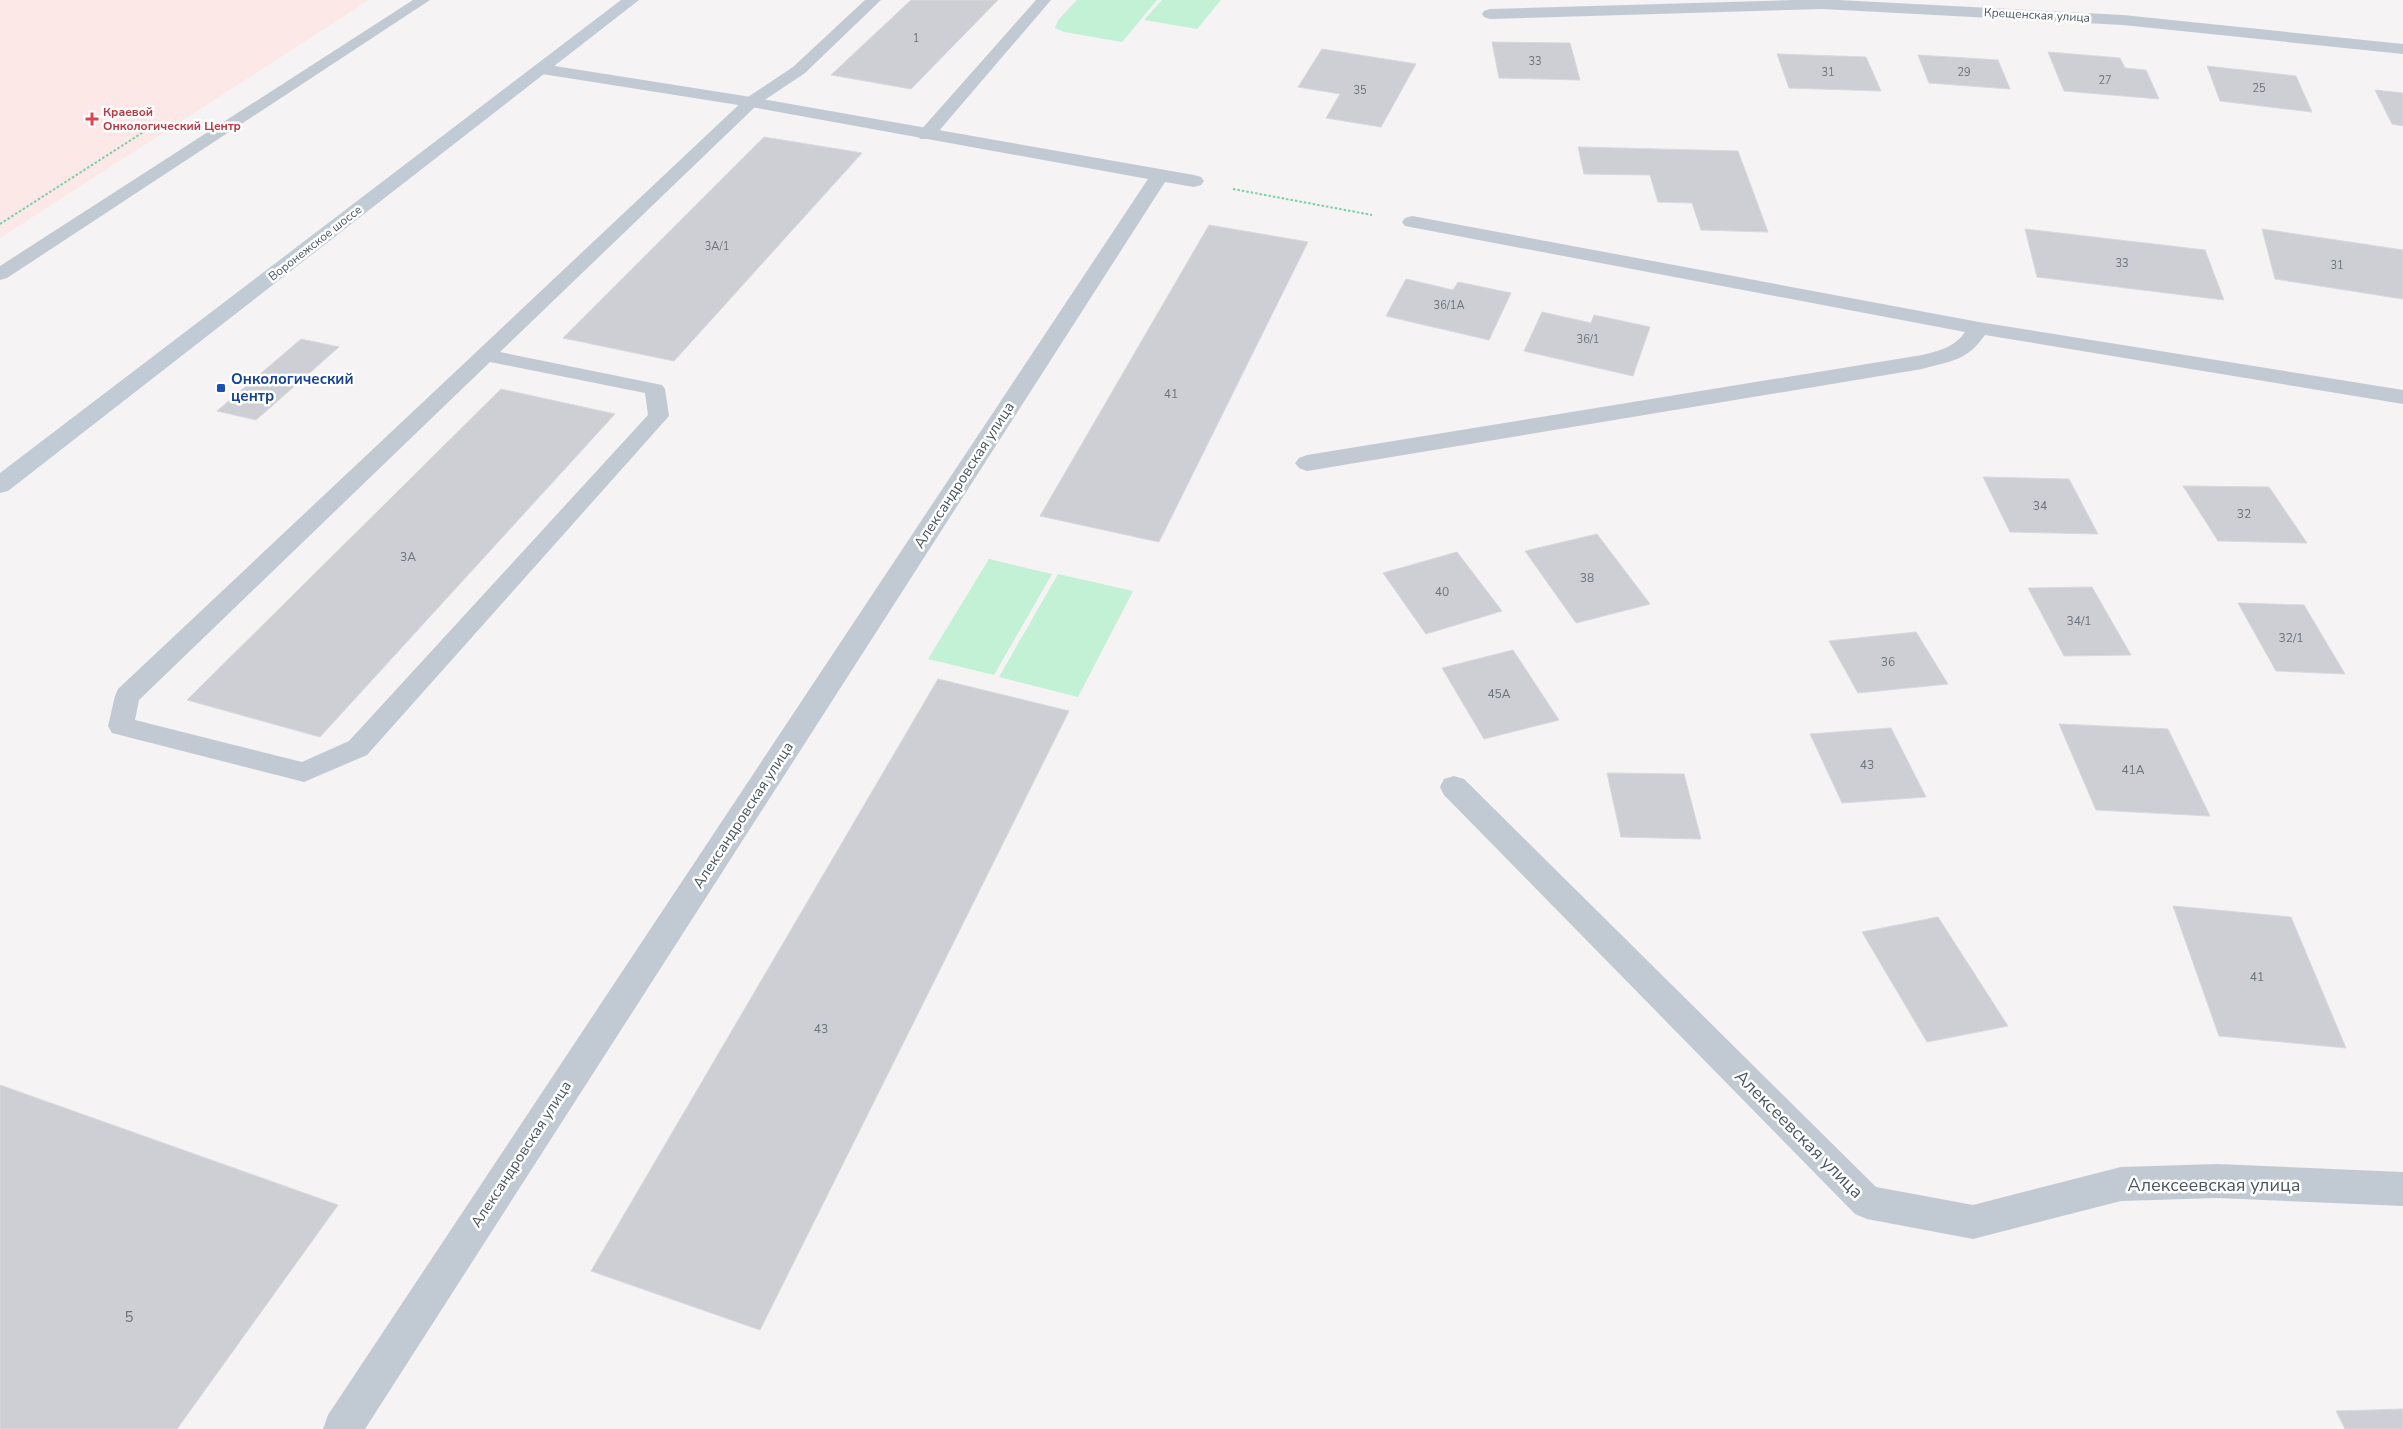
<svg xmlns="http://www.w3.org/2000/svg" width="2403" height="1429" font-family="'Nunito Sans',sans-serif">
	<rect width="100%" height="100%" fill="#f5f3f3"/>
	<path fill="#fce8e6" d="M 0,0 L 369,0 L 0,238 Z"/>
	<path fill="#c3f1d5" d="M 1077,0 L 1157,0 L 1122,42 L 1064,32 L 1055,28 L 1058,20 Z
		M 1162,0 L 1221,0 L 1197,29 L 1144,20 Z
		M 989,559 L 1052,574 L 994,675 L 928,659 Z
		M 1058,574 L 1133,591 L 1078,697 L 999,677 Z"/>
	<path fill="#cdcfd5" stroke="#d7d9de" d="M 911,0 L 998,0 L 911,89 L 831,75 Z
		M 1492,42 L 1570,43 L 1580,80 L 1499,78 Z
		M 1322,49 L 1416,64 L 1381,127 L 1326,118 L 1340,94 L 1298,87 Z
		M 2048,52 L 2120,58 L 2125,68 L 2146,70 L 2159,99 L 2064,91 Z
		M 1777,54 L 1866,57 L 1881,91 L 1789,88 Z
		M 1918,55 L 1998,60 L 2010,89 L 1929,83 Z
		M 2207,66 L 2296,76 L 2312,112 L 2220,101 Z
		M 2375,90 L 2403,93 L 2403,126 L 2392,124 Z
		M 764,137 L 862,153 L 674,361 L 563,338 Z
		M 1578,147 L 1738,151 L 1768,232 L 1701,230 L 1692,203 L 1658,202 L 1650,175 L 1584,174 Z
		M 1209,225 L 1308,242 L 1159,542 L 1040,516 Z
		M 2025,229 L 2205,250 L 2224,300 L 2037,277 Z
		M 2262,229 L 2403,250 L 2403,299 L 2275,279 Z
		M 1406,279 L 1453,290 L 1458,282 L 1511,293 L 1489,340 L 1386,316 Z
		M 1542,312 L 1591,323 L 1594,315 L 1650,327 L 1633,376 L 1524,351 Z
		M 301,339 L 339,347 L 256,420 L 217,411 Z
		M 501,389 L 615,414 L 320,737 L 187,700 Z
		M 1983,477 L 2069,479 L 2098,534 L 2010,532 Z
		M 2183,486 L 2269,487 L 2307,543 L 2218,541 Z
		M 1597,534 L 1650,604 L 1576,623 L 1525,551 Z
		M 1457,552 L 1502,611 L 1426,634 L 1383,573 Z
		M 2092,587 L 2131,655 L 2064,656 L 2028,588 Z
		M 2238,603 L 2304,605 L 2345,674 L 2276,671 Z
		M 1916,632 L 1948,684 L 1858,693 L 1829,641 Z
		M 1513,650 L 1559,720 L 1484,739 L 1442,668 Z
		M 938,679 L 1069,711 L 760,1330 L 591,1271 Z
		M 2059,724 L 2168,729 L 2210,816 L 2096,810 Z
		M 1891,728 L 1926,797 L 1842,803 L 1810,734 Z
		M 1607,773 L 1684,774 L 1701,839 L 1621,837 Z
		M 2173,906 L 2291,917 L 2346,1048 L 2219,1036 Z
		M 1938,917 L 2008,1026 L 1927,1042 L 1862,932 Z
		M 0,1085 L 338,1205 L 177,1429 L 0,1429 Z
		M 2403,1409 L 2403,1429 L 2345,1429 L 2336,1411 Z"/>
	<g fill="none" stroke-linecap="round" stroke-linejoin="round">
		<path stroke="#7ad0a6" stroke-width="2" stroke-dasharray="2.5 2" stroke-linecap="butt" d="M 1233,189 L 1372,215
			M 0,224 L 145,131"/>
		<path fill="#c1cad2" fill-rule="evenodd" d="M 413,0 L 430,0 L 7,278 L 0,280 L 0,266 Z
			M 865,0 L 881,0 L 805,73 L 757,105 L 500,352 L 662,385 L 665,389 L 669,416 L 367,755 L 304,782 L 112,733 L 108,726 L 115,696 L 118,689 L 745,99 L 793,67 ZM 490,362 L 645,393 L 648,415 L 349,741 L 302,762 L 135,720 L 139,700 Z
			M 1036,0 L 1051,0 L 932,139 L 920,139 L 918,135 L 920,131 Z"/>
		<path fill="#c1cad2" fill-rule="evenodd" d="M 1793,0 L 1838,0 L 2123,15 L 2403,44 L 2403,54 L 2123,25 L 1822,9 L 1490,19 L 1484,17 L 1482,14 L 1484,11 L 1490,9 Z
			M 542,64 L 751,97 L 1194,175 L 1201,177 L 1204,181 L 1201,185 L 1194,187 L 1165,182 L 365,1429 L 323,1429 L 328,1415 L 1148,179 L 751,107 L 536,73 L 533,69 L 536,65 Z
			M 1412,216 L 1979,322 L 2403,390 L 2403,404 L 1985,335 C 1967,361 1951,361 1922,369 L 1307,471 L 1299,468 L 1295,463 L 1299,458 L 1307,455 L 1922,355 C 1939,351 1955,347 1965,332 L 1405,226 L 1402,222 L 1405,218 Z
			M 1454,776 L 1464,779 L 1876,1187 L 1973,1205 L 2121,1167 L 2217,1164 L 2403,1172 L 2403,1206 L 2217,1198 L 2121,1201 L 1973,1239 L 1867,1219 L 1855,1214 L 1444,795 L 1440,787 L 1444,779 Z"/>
		<path fill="#c1cbd6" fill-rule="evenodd" d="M 621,0 L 639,0 L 8,491 L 0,493 L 0,473 Z"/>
	</g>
	<path fill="#e0444e" stroke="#fff" stroke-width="2" d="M89.5 111.5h5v5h5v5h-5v5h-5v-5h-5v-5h5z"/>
	<rect fill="#1a4fb4" stroke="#fff" stroke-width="2" x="216" y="383" width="10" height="10" rx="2.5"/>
	<g text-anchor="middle" stroke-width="5" stroke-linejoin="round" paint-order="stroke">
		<g font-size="11" fill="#6b747e">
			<text x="916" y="42">1</text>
			<text x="1535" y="65">33</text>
			<text x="1828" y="76">31</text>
			<text x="1964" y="76">29</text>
			<text x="2105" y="84">27</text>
			<text x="2259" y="92">25</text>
			<text x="1360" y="94">35</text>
			<text x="717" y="250">3А/1</text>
			<text x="2122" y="267">33</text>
			<text x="2337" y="269">31</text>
			<text x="1449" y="309">36/1А</text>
			<text x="1588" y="343">36/1</text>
		</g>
		<g font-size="12" fill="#4a5661" stroke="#fff">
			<text transform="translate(2037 15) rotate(3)" y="4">Крещенская улица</text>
			<text transform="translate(315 243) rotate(-38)" y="4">Воронежское шоссе</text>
		</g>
		<g font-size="12" font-weight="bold" fill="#be3a42" stroke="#fff" text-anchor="start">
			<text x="103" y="116">Краевой<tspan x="103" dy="14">Онкологический Центр</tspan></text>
		</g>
		<g font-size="12" fill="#6b747e">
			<text x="1171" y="398">41</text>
			<text x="2040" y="510">34</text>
			<text x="2244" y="518">32</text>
			<text x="408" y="561">3А</text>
			<text x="1587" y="582">38</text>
			<text x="1442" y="596">40</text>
			<text x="2079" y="625">34/1</text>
			<text x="2291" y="642">32/1</text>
			<text x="1888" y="666">36</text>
			<text x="1499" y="698">45А</text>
			<text x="1867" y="769">43</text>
			<text x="2133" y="774">41А</text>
			<text x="2257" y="981">41</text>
			<text x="821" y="1033">43</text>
		</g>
		<g font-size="15" font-weight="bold" fill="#164399" stroke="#fff" text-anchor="start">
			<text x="231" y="384">Онкологический<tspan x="231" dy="17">центр</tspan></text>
		</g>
		<g font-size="15" fill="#4a5661" stroke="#fff">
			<text transform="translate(964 475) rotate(-57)" y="5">Александровская улица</text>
			<text transform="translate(743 815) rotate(-57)" y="5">Александровская улица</text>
			<text transform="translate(521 1154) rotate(-57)" y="5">Александровская улица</text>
		</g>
		<g font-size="15" fill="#6b747e">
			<text x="129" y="1322">5</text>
		</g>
		<g font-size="18" fill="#4a5661" stroke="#fff">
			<text transform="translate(1799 1134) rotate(45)" y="6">Алексеевская улица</text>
			<text x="2214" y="1191">Алексеевская улица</text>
		</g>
	</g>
</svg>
